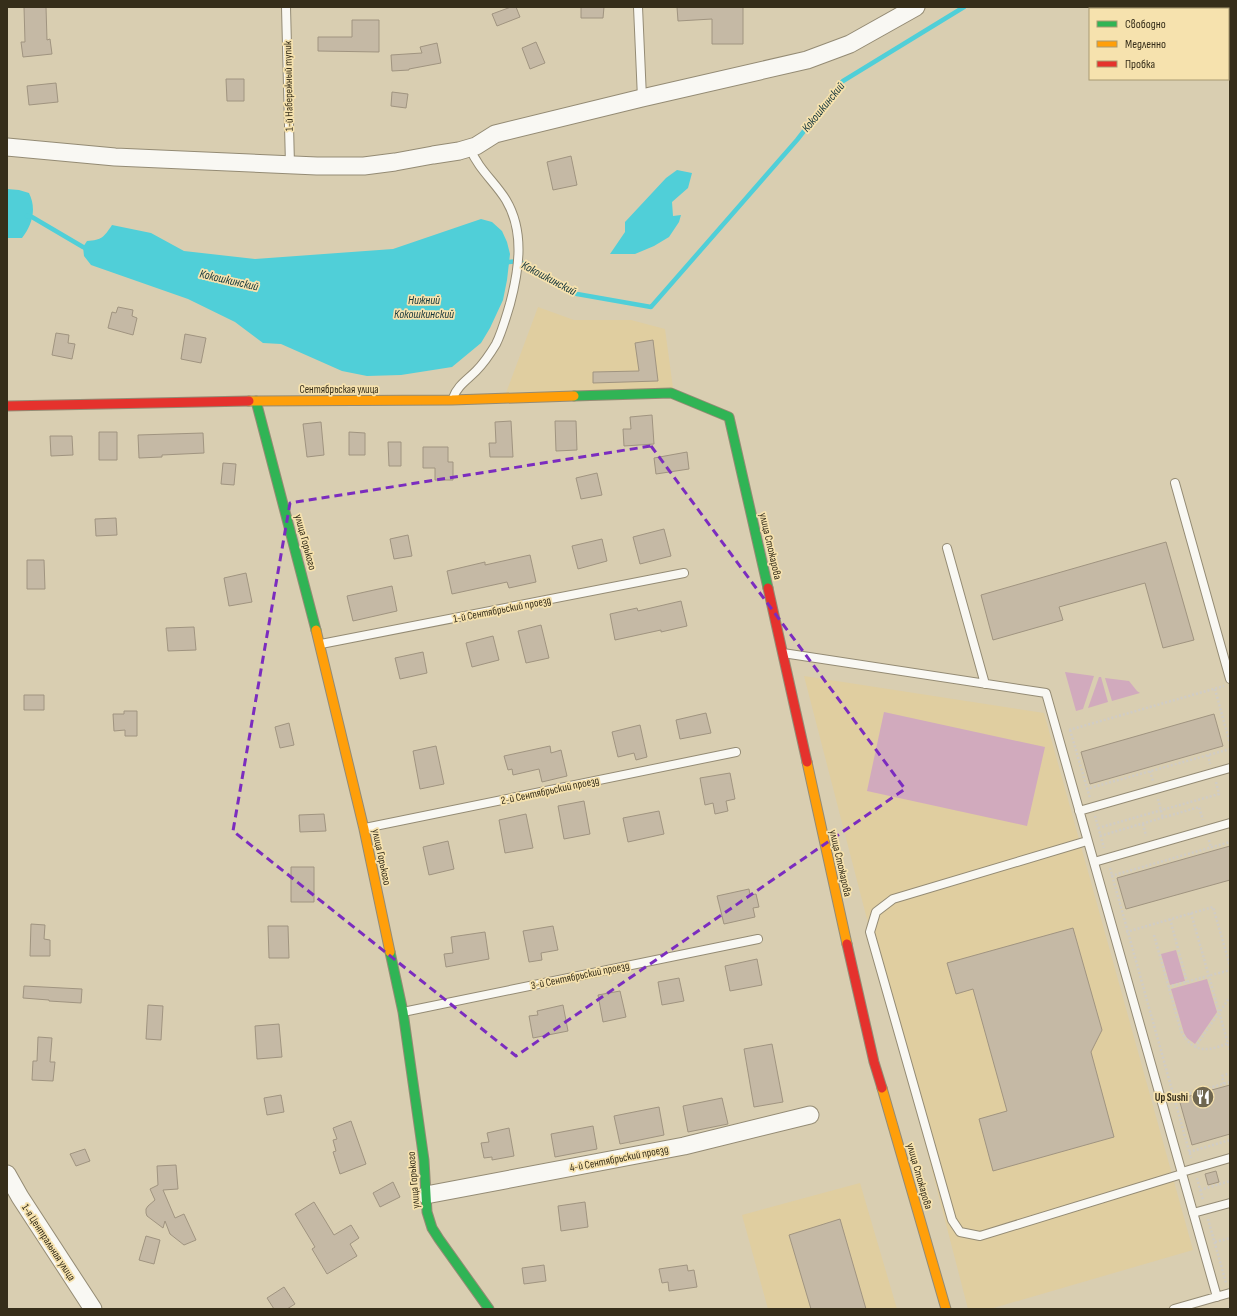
<svg xmlns="http://www.w3.org/2000/svg" width="1237" height="1316" font-family="'Sofia Sans Condensed',sans-serif">
	<rect width="100%" height="100%" fill="#d9ceb1"/>
	<path fill="#e0cea0" d="M 538,307 L 574,320 L 631,320 L 665,329 L 673,388 L 506,393 Z
		M 804,676 L 1044,713 L 1193,1250 L 990,1309 L 968,1309 Z
		M 860,1183 L 897,1309 L 768,1309 L 742,1215 Z"/>
	<path fill="#d1aabd" d="M 1065,672 L 1094,676 L 1083,709 L 1076,711 Z
		M 1099,677 L 1101,677 L 1108,702 L 1088,708 Z
		M 1105,678 L 1129,681 L 1137,691 L 1140,693 L 1112,701 Z
		M 884,712 L 1045,747 L 1027,826 L 867,791 Z
		M 1176,950 L 1185,981 L 1170,985 L 1161,954 Z
		M 1207,979 L 1217,1012 L 1195,1044 L 1187,1038 L 1184,1033 L 1171,989 Z"/>
	<path fill="#50cfd8" d="M 677,170 L 692,173 L 688,188 L 672,202 L 673,216 L 681,215 L 679,222 L 669,237 L 654,246 L 635,254 L 610,254 L 625,232 L 625,222 L 666,178 Z
		M 7,189 L 19,190 L 29,193 C 37,209 32,225 22,238 L 7,238 Z
		M 481,219 L 492,222 L 502,231 L 507,242 L 510,254 L 507,280 L 503,300 L 490,328 L 481,343 L 452,367 L 401,375 L 367,376 L 342,371 L 281,344 L 263,343 L 235,322 L 188,299 L 91,265 L 84,256 L 83,247 L 87,241 C 102,240 104,237 112,225 L 151,233 L 184,251 L 255,259 L 393,249 Z"/>
	<g fill="none" stroke-linecap="round" stroke-linejoin="round">
		<path stroke="#50cfd8" stroke-width="4.5" d="M 27,216 L 32,217 L 83,247 L 87,249
			M 504,264 L 509,262 L 519,261 L 577,294 L 651,307 L 797,140 L 843,81 L 964,7"/>
	</g>
	<path fill="#c5b9a5" stroke="#a09480" d="M 24,7 L 46,7 L 47,40 L 50,39 L 52,54 L 23,57 L 21,42 L 25,42 Z
		M 511,7 L 516,7 L 520,17 L 497,26 L 492,14 Z
		M 581,7 L 604,7 L 603,18 L 581,18 Z
		M 677,7 L 743,7 L 743,44 L 712,44 L 712,19 L 678,21 Z
		M 352,20 L 379,20 L 379,52 L 318,51 L 318,37 L 352,37 Z
		M 536,42 L 545,63 L 530,69 L 522,48 Z
		M 437,43 L 441,63 L 409,69 L 409,70 L 392,71 L 391,55 L 422,53 L 420,47 Z
		M 226,79 L 244,79 L 244,101 L 227,101 Z
		M 56,83 L 58,102 L 29,105 L 27,86 Z
		M 392,92 L 408,94 L 406,108 L 391,106 Z
		M 571,156 L 577,185 L 553,190 L 547,162 Z
		M 118,307 L 133,310 L 132,316 L 137,318 L 133,335 L 108,328 L 112,312 L 116,313 Z
		M 56,333 L 69,335 L 68,343 L 75,344 L 72,359 L 52,355 Z
		M 185,334 L 206,338 L 201,363 L 181,359 Z
		M 653,340 L 658,381 L 593,383 L 593,372 L 639,371 L 635,343 Z
		M 652,415 L 654,444 L 624,446 L 623,429 L 631,429 L 630,417 Z
		M 511,421 L 513,457 L 490,457 L 489,443 L 496,443 L 495,422 Z
		M 555,421 L 576,421 L 577,450 L 556,451 Z
		M 321,422 L 324,455 L 307,457 L 303,424 Z
		M 99,432 L 117,432 L 117,460 L 99,460 Z
		M 349,432 L 365,433 L 365,455 L 349,455 Z
		M 203,433 L 204,453 L 162,455 L 162,457 L 139,458 L 138,435 Z
		M 50,436 L 72,436 L 73,455 L 51,456 Z
		M 388,442 L 401,442 L 401,466 L 389,466 Z
		M 423,447 L 448,447 L 448,462 L 453,462 L 453,480 L 435,480 L 435,468 L 423,468 Z
		M 687,452 L 689,469 L 656,474 L 654,458 Z
		M 223,463 L 236,464 L 234,485 L 221,484 Z
		M 597,473 L 602,495 L 581,499 L 576,478 Z
		M 116,518 L 117,535 L 96,536 L 95,519 Z
		M 664,529 L 671,556 L 640,564 L 633,537 Z
		M 408,535 L 412,556 L 394,559 L 390,539 Z
		M 602,539 L 607,561 L 578,569 L 572,546 Z
		M 1166,542 L 1194,640 L 1163,648 L 1145,583 L 1059,607 L 1063,620 L 993,640 L 981,595 Z
		M 530,555 L 536,582 L 509,588 L 507,582 L 452,594 L 447,571 L 485,562 L 485,565 Z
		M 27,560 L 44,560 L 45,589 L 27,589 Z
		M 246,573 L 252,602 L 229,606 L 224,578 Z
		M 392,586 L 397,611 L 353,621 L 347,596 Z
		M 681,601 L 687,626 L 661,632 L 661,630 L 615,640 L 610,614 L 637,608 L 638,611 Z
		M 541,625 L 549,658 L 526,663 L 518,631 Z
		M 194,627 L 196,650 L 168,651 L 166,628 Z
		M 493,636 L 499,660 L 472,667 L 466,643 Z
		M 423,652 L 427,673 L 400,679 L 395,658 Z
		M 24,695 L 44,695 L 44,710 L 24,710 Z
		M 124,711 L 137,711 L 137,736 L 125,736 L 125,730 L 114,731 L 113,714 L 124,714 Z
		M 706,713 L 711,733 L 680,739 L 676,720 Z
		M 1214,714 L 1223,746 L 1090,784 L 1081,752 Z
		M 289,723 L 294,745 L 280,748 L 275,727 Z
		M 640,725 L 647,757 L 636,760 L 634,753 L 618,757 L 612,732 Z
		M 436,746 L 444,784 L 420,789 L 413,751 Z
		M 550,746 L 551,753 L 561,750 L 567,776 L 542,782 L 539,769 L 513,775 L 512,769 L 508,770 L 504,756 Z
		M 730,773 L 735,799 L 726,801 L 728,811 L 715,814 L 713,803 L 705,805 L 700,778 Z
		M 584,801 L 590,834 L 564,839 L 558,806 Z
		M 659,811 L 664,834 L 628,842 L 623,818 Z
		M 324,814 L 326,831 L 300,832 L 299,815 Z
		M 526,814 L 533,848 L 505,853 L 499,820 Z
		M 448,841 L 454,869 L 429,875 L 423,847 Z
		M 1230,846 L 1230,880 L 1126,909 L 1117,878 Z
		M 291,867 L 314,867 L 314,902 L 291,902 Z
		M 749,889 L 750,895 L 756,894 L 759,907 L 753,908 L 755,917 L 724,924 L 717,896 Z
		M 31,924 L 45,925 L 44,939 L 50,940 L 50,956 L 30,956 Z
		M 268,926 L 288,926 L 289,958 L 269,958 Z
		M 553,926 L 558,950 L 541,953 L 542,960 L 529,962 L 523,931 Z
		M 1073,928 L 1102,1030 L 1091,1052 L 1114,1137 L 993,1171 L 979,1119 L 1007,1111 L 973,989 L 956,994 L 947,963 Z
		M 485,932 L 489,959 L 446,967 L 444,954 L 453,953 L 451,937 Z
		M 757,959 L 762,985 L 730,991 L 725,966 Z
		M 679,978 L 684,1001 L 662,1005 L 658,982 Z
		M 24,986 L 82,989 L 81,1003 L 49,1001 L 49,1000 L 23,998 Z
		M 620,991 L 626,1017 L 603,1022 L 598,995 Z
		M 148,1005 L 163,1006 L 161,1040 L 146,1039 Z
		M 563,1005 L 568,1031 L 533,1038 L 529,1016 L 538,1015 L 537,1011 Z
		M 279,1024 L 282,1057 L 257,1059 L 255,1026 Z
		M 38,1037 L 52,1038 L 50,1062 L 55,1062 L 53,1081 L 32,1080 L 33,1061 L 37,1061 Z
		M 772,1044 L 783,1102 L 754,1107 L 744,1049 Z
		M 1230,1085 L 1230,1134 L 1192,1145 L 1179,1099 Z
		M 281,1095 L 284,1112 L 267,1115 L 264,1098 Z
		M 722,1098 L 728,1124 L 688,1132 L 683,1106 Z
		M 659,1107 L 664,1135 L 620,1144 L 614,1116 Z
		M 351,1121 L 366,1164 L 340,1174 L 333,1152 L 336,1151 L 333,1140 L 337,1139 L 333,1128 Z
		M 593,1126 L 597,1149 L 555,1157 L 551,1134 Z
		M 509,1128 L 514,1156 L 492,1160 L 492,1157 L 484,1158 L 481,1143 L 489,1142 L 487,1133 Z
		M 85,1149 L 90,1161 L 76,1166 L 70,1154 Z
		M 176,1165 L 178,1189 L 163,1190 L 175,1218 L 184,1214 L 196,1240 L 184,1245 L 170,1234 L 165,1221 L 163,1228 L 147,1216 L 146,1213 L 146,1209 L 148,1206 L 155,1200 L 150,1189 L 158,1185 L 157,1166 Z
		M 1216,1171 L 1219,1182 L 1208,1185 L 1205,1174 Z
		M 393,1182 L 400,1197 L 380,1207 L 373,1193 Z
		M 314,1202 L 334,1235 L 351,1225 L 359,1238 L 350,1244 L 357,1256 L 327,1274 L 312,1249 L 315,1247 L 295,1214 Z
		M 585,1202 L 588,1227 L 561,1231 L 558,1206 Z
		M 840,1219 L 866,1309 L 811,1309 L 789,1235 Z
		M 146,1236 L 160,1240 L 154,1264 L 139,1260 Z
		M 544,1265 L 546,1281 L 524,1284 L 522,1268 Z
		M 687,1265 L 688,1271 L 694,1270 L 697,1287 L 669,1291 L 668,1282 L 662,1283 L 659,1269 Z
		M 284,1287 L 295,1304 L 287,1309 L 274,1309 L 267,1298 Z"/>
	<g fill="none" stroke-linecap="round" stroke-linejoin="round">
		<g stroke="#948b74" stroke-width="10">
			<path id="lane" d="M 286,7 L 290,165
				M 638,7 L 642,98
				M 453,398 C 457,386 467,380 476,371 C 484,363 490,354 496,344 C 502,332 506,317 510,304 C 519,270 525,232 506,200 C 495,182 478,169 470,148
				M 1175,483 L 1230,679
				M 947,548 L 985,684
				M 321,644 L 684,573
				M 783,653 L 1046,693 L 1217,1297
				M 1079,811 L 1230,768
				M 365,828 L 736,752
				M 1087,841 L 893,899 L 876,912 L 870,932 L 952,1220 L 960,1232 L 980,1236 L 1182,1174
				M 1094,862 L 1230,823
				M 403,1012 L 758,939
				M 1182,1172 L 1230,1158
				M 1193,1213 L 1230,1203
				M 1174,1309 L 1230,1293"/>
		</g>
		<g stroke="#948b74" stroke-width="19">
			<path id="street" d="M 7,147 L 115,157 L 317,166 L 364,166 L 395,162 L 433,155 L 459,151 L 476,146 L 495,134 L 642,98 L 807,60 L 850,44 L 916,7
				M 7,1174 L 20,1197 L 93,1309
				M 426,1195 L 684,1146 L 810,1115"/>
		</g>
		<g stroke="#948b74" stroke-width="11">
			<path id="fast" d="M 574,396 L 671,393 L 729,417 L 768,588
				M 256,401 L 316,630
				M 390,952 L 403,1012 L 424,1160 L 427,1212 L 432,1228 L 439,1239 L 489,1309"/>
		</g>
		<g stroke="#948b74" stroke-width="11">
			<path id="slow" d="M 249,401 L 452,400 L 574,396
				M 316,630 L 364,829 L 390,952
				M 807,762 L 847,944
				M 882,1088 L 946,1309"/>
		</g>
		<g stroke="#948b74" stroke-width="11">
			<path id="jam" d="M 7,406 L 249,401
				M 768,588 L 807,762
				M 847,944 L 874,1062 L 882,1088"/>
		</g>
		<path stroke="#d0ccc5" stroke-width="2.5" stroke-dasharray="2 2" stroke-linecap="butt" d="M 1215,689 L 1230,744
			M 1069,730 L 1224,686
			M 1070,730 L 1090,798
			M 1208,755 L 1210,764
			M 1150,771 L 1153,781
			M 1086,789 L 1230,749
			M 1158,799 L 1163,818
			M 1095,816 L 1104,848
			M 1143,824 L 1146,836
			M 1098,828 L 1219,794 L 1216,782
			M 1100,836 L 1199,807 L 1203,820
			M 1209,840 L 1211,848
			M 1110,868 L 1191,1158
			M 1111,876 L 1230,842
			M 1191,913 L 1230,1051
			M 1170,919 L 1187,982
			M 1126,932 L 1213,907 L 1230,966
			M 1154,935 L 1181,1031 C 1193,1054 1209,1052 1230,1042
			M 1168,987 L 1230,970
			M 1195,1047 L 1230,997
			M 1224,1084 L 1222,1076 L 1230,1073
			M 1174,1098 L 1230,1082
			M 1189,1152 L 1230,1140
			M 1197,1178 L 1203,1200
			M 1200,1190 L 1230,1181
			M 1208,1219 L 1226,1283
			M 1215,1242 L 1230,1238
			M 1228,1309 L 1230,1308"/>
		<use href="#lane" stroke="#f9f8f3" stroke-width="8"/>
		<use href="#street" stroke="#f9f8f3" stroke-width="17"/>
		<use href="#fast" stroke="#30b455" stroke-width="9"/>
		<use href="#slow" stroke="#ff9f0a" stroke-width="9"/>
		<use href="#jam" stroke="#e5322d" stroke-width="9"/>
	</g>
	<path fill="none" stroke="#7b2cbf" stroke-width="3" stroke-dasharray="8 5" stroke-linejoin="round" d="M 651,446 L 905,789 L 516,1056 L 233,831 L 290,503 Z"/>
	<defs>
		<g id="restaurant-disc" transform="scale(1.15)"><circle r="9.5" fill="#6f664f" stroke="#f6e2ae"/><path d="M-5-6h1v4h1v-4h1v4h1v-4h1v5L-1.5 .5V6h-2V.5L-5-1ZM5-6V6H3V1.5H1.5Q1.5-4 5-6Z" fill="#fff"/></g>
	</defs>
	<g fill-rule="evenodd">
		<use href="#restaurant-disc" x="1203" y="1097"/>
	</g>
	<g text-anchor="middle" stroke-width="3.5" stroke-linejoin="round" paint-order="stroke">
		<g font-size="11" fill="#362e1a" stroke="#f6e2ae">
			<text transform="translate(288 86) rotate(-91)" y="4">1-й Набережный тупик</text>
			<text x="339" y="393">Сентябрьская улица</text>
			<text transform="translate(306 542) rotate(75)" y="4">улица Горького</text>
			<text transform="translate(771 546) rotate(77)" y="4">улица Стожарова</text>
			<text transform="translate(502 609) rotate(-11)" y="4">1-й Сентябрьский проезд</text>
			<text transform="translate(550 790) rotate(-12)" y="4">2-й Сентябрьский проезд</text>
			<text transform="translate(382 857) rotate(78)" y="4">улица Горького</text>
			<text transform="translate(841 863) rotate(77)" y="4">улица Стожарова</text>
			<text transform="translate(580 975) rotate(-12)" y="4">3-й Сентябрьский проезд</text>
			<text transform="translate(619 1158) rotate(-11)" y="4">4-й Сентябрьский проезд</text>
			<text transform="translate(920 1176) rotate(74)" y="4">улица Стожарова</text>
			<text transform="translate(413 1180) rotate(-95)" y="4">улица Горького</text>
			<text transform="translate(49 1242) rotate(57)" y="4">1-я Центральная улица</text>
		</g>
		<g font-size="11" font-weight="bold" fill="#362e1a" stroke="#f6e2ae" text-anchor="end">
			<text x="1188" y="1101">Up Sushi</text>
		</g>
		<g font-size="12" font-style="italic" fill="#14353a" stroke="#f6e2ae">
			<text transform="translate(823 107) rotate(-51)" y="4">Кокошкинский</text>
			<text transform="translate(549 278) rotate(28)" y="4">Кокошкинский</text>
			<text transform="translate(229 280) rotate(13)" y="4">Кокошкинский</text>
			<text x="424" y="304">Нижний<tspan x="424" dy="14">Кокошкинский</tspan></text>
		</g>
	</g>
	<rect width="1237" height="1316" fill="none" stroke="#362e1a" stroke-width="16"/>
	<rect x="1089" y="8" width="140" height="72" fill="#f6e2ae" stroke="#a99a73"/>
	<rect x="1097" y="21" width="20" height="6" fill="#30b455" stroke="#a99a73"/>
	<text x="1125" y="28" font-size="12" fill="#362e1a">Свободно</text>
	<rect x="1097" y="41" width="20" height="6" fill="#ff9f0a" stroke="#a99a73"/>
	<text x="1125" y="48" font-size="12" fill="#362e1a">Медленно</text>
	<rect x="1097" y="61" width="20" height="6" fill="#e5322d" stroke="#a99a73"/>
	<text x="1125" y="68" font-size="12" fill="#362e1a">Пробка</text>
</svg>
